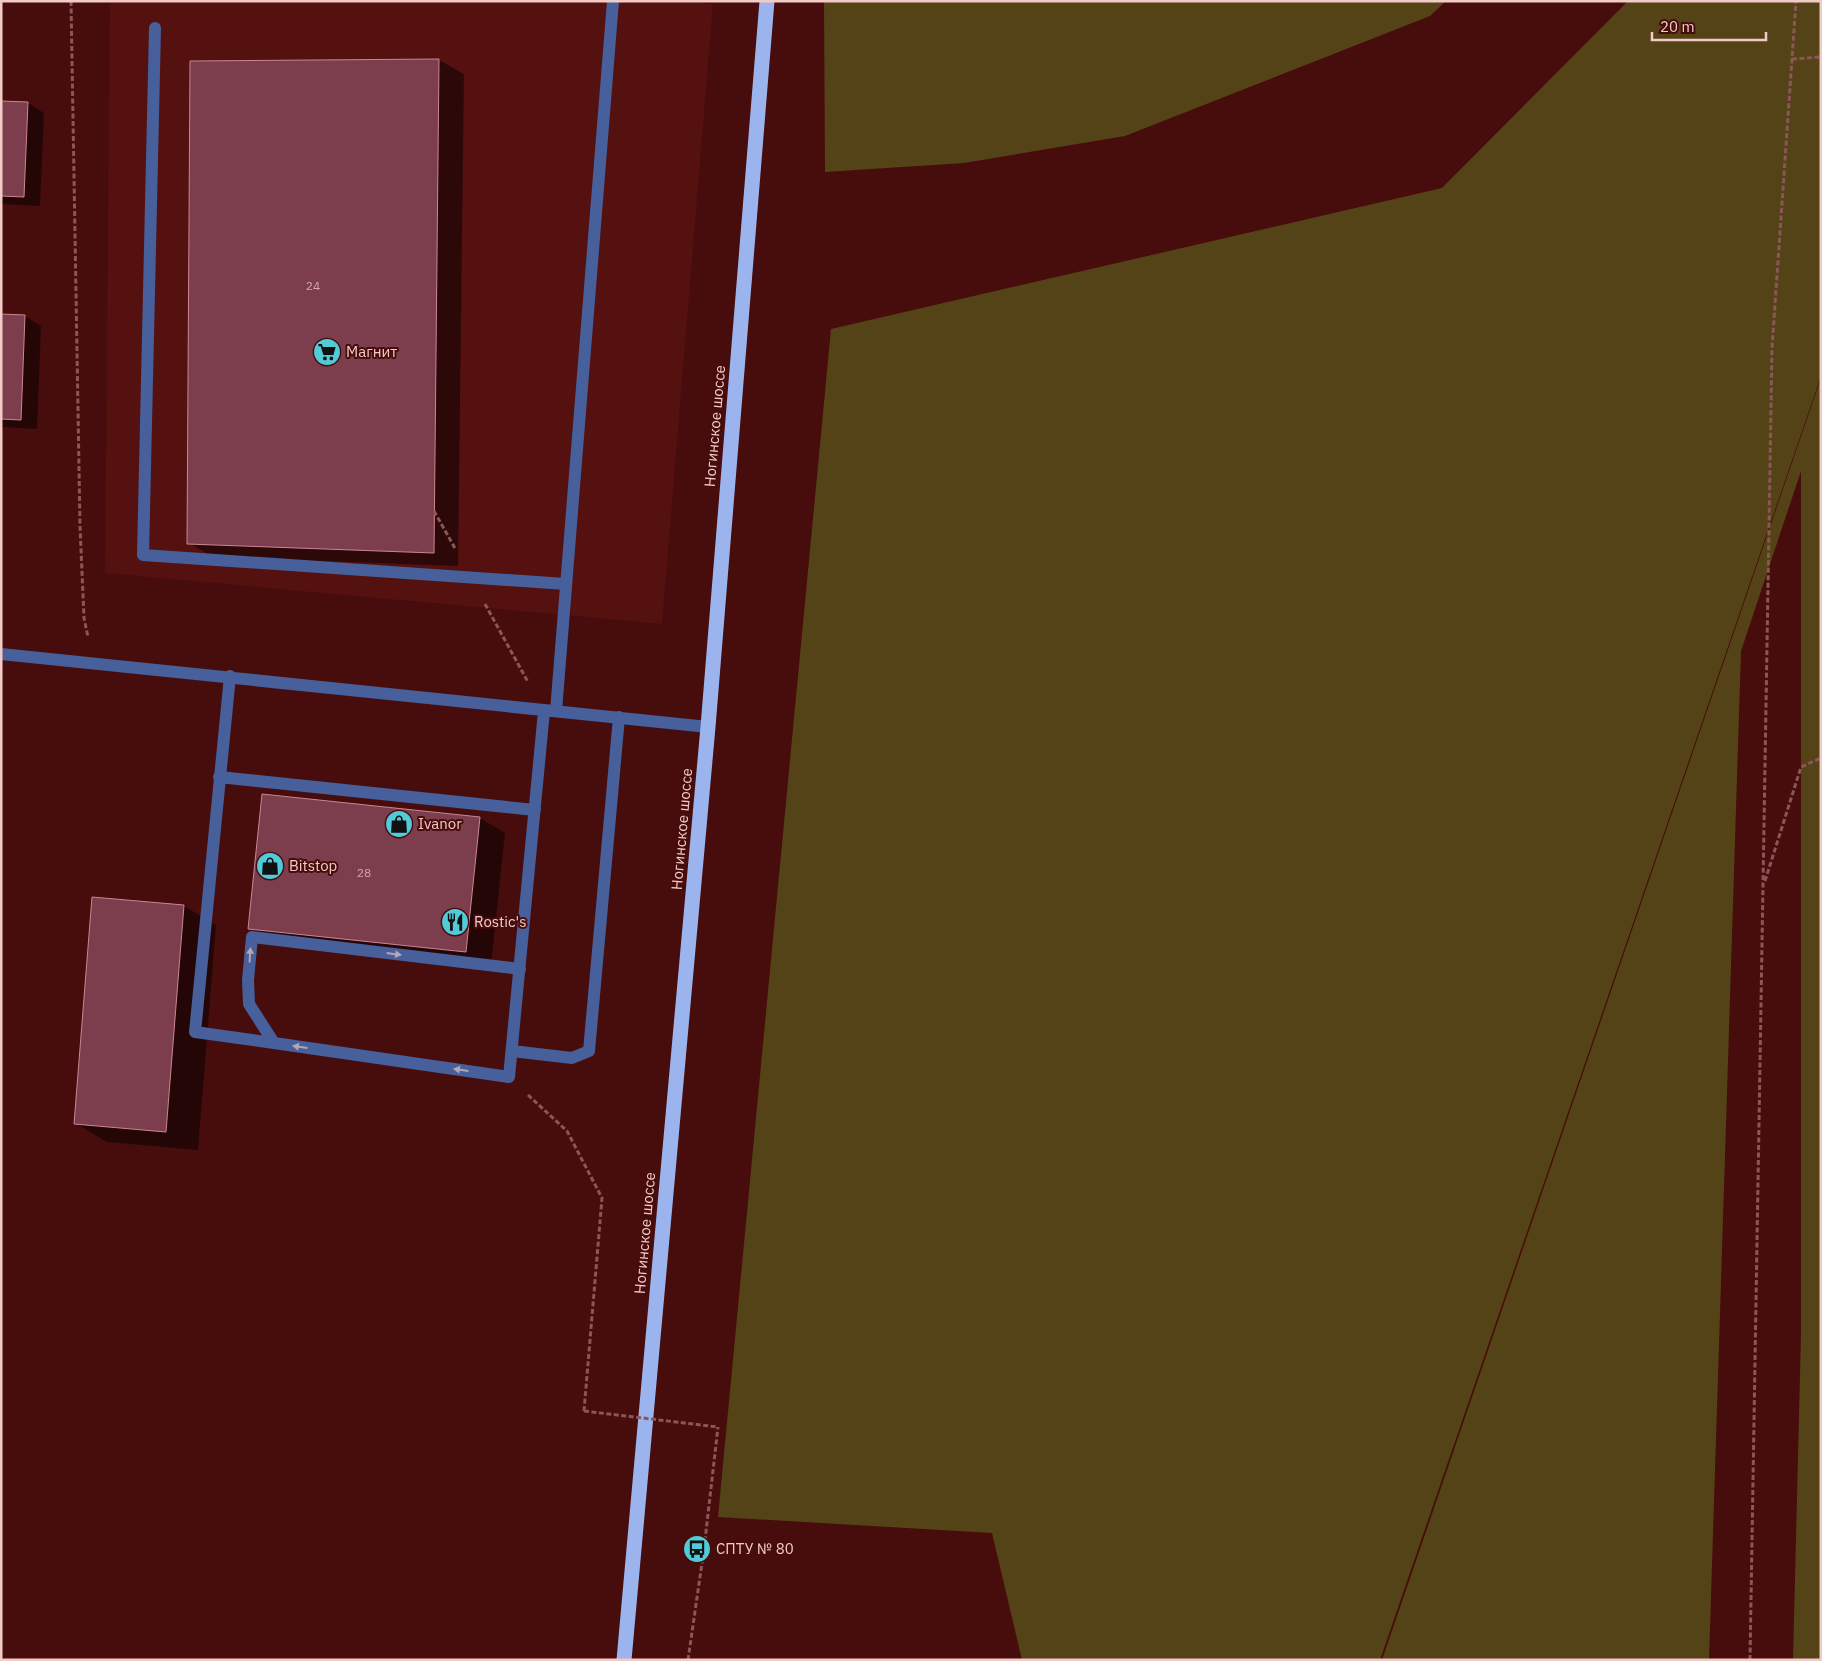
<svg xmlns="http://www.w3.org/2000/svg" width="1822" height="1661" font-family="'IBM Plex Sans',sans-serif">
	<rect width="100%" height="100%" fill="#470c0c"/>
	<path fill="#541110" d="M 110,1 L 672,1 L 713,4 L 662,624 L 105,573 Z"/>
	<path fill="#554318" d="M 824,1 L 1446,1 L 1430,16 L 1125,136 L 964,163 L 825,172 Z
		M 1628,1 L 1821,1 L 1821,376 L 1380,1660 L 1022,1660 L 992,1533 L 718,1517 L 831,329 L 1442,188 Z
		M 1821,378 L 1821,1660 L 1793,1660 L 1801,1334 L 1801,471 L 1741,651 L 1709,1660 L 1382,1660 Z"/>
	<path fill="#0007" d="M 439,60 L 464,74 L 458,566 L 213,557 L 189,543 L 191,62 Z
		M 1,102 L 28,103 L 44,113 L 40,206 L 1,204 Z
		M 1,316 L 25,316 L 41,326 L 37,429 L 1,427 Z
		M 263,796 L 480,818 L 505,833 L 491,965 L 274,942 L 249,928 Z
		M 184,906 L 216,925 L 198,1150 L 107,1142 L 75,1123 Z"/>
	<path fill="#7c3d4c" stroke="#cc8694" d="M 439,59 L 434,553 L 187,544 L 190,61 Z
		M 1,101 L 28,102 L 24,197 L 1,196 Z
		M 1,314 L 25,315 L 21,420 L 1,419 Z
		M 262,794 L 480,817 L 466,952 L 248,929 Z
		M 92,897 L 184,905 L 166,1132 L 74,1124 Z"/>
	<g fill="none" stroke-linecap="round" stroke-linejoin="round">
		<path stroke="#8a5756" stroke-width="3" stroke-dasharray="5 2.5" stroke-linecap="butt" d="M 71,1 L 80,526 L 84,618 L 88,637
			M 1792,59 L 1821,57
			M 434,511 L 456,550
			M 485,604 L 528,682
			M 1765,881 L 1801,767 L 1821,758
			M 528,1095 L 567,1131 L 602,1198 L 584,1411
			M 688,1660 L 704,1549 L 718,1427
			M 1750,1660 L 1772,348 L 1796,1"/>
		<path stroke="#475f9a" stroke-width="12" d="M 155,28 L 143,555 L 566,584
			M 1,654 L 708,727
			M 230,676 L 195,1032 L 274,1043
			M 556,711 L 613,1
			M 219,777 L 535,810
			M 520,969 L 252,937 L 248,980 L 249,1004 L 274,1043 L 509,1077 L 544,711
			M 512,1051 L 572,1058 L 589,1051 L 619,717"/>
		<path stroke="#9bb4ee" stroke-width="15" d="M 624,1660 L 708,727 L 767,1"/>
		<path stroke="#8a5756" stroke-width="3" stroke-dasharray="5 2.5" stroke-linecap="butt" d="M 584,1411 L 718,1427"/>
	</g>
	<defs><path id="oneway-solid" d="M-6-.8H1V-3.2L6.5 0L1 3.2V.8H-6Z" transform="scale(1.25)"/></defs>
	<g fill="#b6a5b7">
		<use href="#oneway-solid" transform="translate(394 954) rotate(7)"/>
		<use href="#oneway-solid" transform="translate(250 955) rotate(-86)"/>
		<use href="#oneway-solid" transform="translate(300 1047) rotate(-172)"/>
		<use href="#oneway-solid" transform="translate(461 1070) rotate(-172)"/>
	</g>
	<defs>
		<g id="supermarket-disc" transform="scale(1.4375)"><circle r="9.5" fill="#52cbd9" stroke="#470c0c"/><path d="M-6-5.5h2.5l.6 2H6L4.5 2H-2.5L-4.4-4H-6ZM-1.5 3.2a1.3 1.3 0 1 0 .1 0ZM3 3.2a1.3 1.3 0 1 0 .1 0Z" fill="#111"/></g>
		<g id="shop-disc" transform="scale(1.4375)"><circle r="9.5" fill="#52cbd9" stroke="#470c0c"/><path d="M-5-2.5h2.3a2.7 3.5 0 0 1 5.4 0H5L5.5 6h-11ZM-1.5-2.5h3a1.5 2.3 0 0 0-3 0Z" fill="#111"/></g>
		<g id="restaurant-disc" transform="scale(1.4375)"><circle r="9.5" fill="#52cbd9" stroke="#470c0c"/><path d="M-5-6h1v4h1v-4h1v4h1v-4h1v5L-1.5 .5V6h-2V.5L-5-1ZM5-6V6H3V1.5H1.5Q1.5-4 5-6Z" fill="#111"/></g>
		<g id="bus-disc" transform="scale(1.4375)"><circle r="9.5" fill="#52cbd9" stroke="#470c0c"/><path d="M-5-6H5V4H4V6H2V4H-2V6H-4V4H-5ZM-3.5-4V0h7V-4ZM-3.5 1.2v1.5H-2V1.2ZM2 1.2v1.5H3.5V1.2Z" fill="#111"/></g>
	</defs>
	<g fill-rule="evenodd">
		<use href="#supermarket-disc" x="327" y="352"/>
		<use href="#shop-disc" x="399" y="824"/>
		<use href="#shop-disc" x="270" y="866"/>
		<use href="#restaurant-disc" x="455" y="922"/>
		<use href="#bus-disc" x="697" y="1549"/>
	</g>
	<g text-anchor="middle" stroke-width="4" stroke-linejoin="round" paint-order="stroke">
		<g font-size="12" fill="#d4a8a8">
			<text x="313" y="290">24</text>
			<text x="364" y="877">28</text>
		</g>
		<g font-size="15" fill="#f2cbc7" stroke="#470c0c" text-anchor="start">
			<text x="346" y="357">Магнит</text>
			<text x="418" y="829">Ivanor</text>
			<text x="289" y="871">Bitstop</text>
			<text x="474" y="927">Rostic's</text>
			<text x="716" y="1554">СПТУ № 80</text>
		</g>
		<g font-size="15" fill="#f2cbc7" stroke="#470c0c">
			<text transform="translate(715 426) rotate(-85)" y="5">Ногинское шоссе</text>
			<text transform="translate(682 829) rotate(-85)" y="5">Ногинское шоссе</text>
			<text transform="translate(645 1233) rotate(-85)" y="5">Ногинское шоссе</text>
		</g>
	</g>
	<rect width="1822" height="1661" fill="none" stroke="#f2cbc7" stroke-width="5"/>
	<path d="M1652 32v8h114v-8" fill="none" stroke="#f2cbc7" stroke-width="2.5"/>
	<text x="1660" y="32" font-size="15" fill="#f2cbc7" stroke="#470c0c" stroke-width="4" paint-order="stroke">20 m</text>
</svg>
